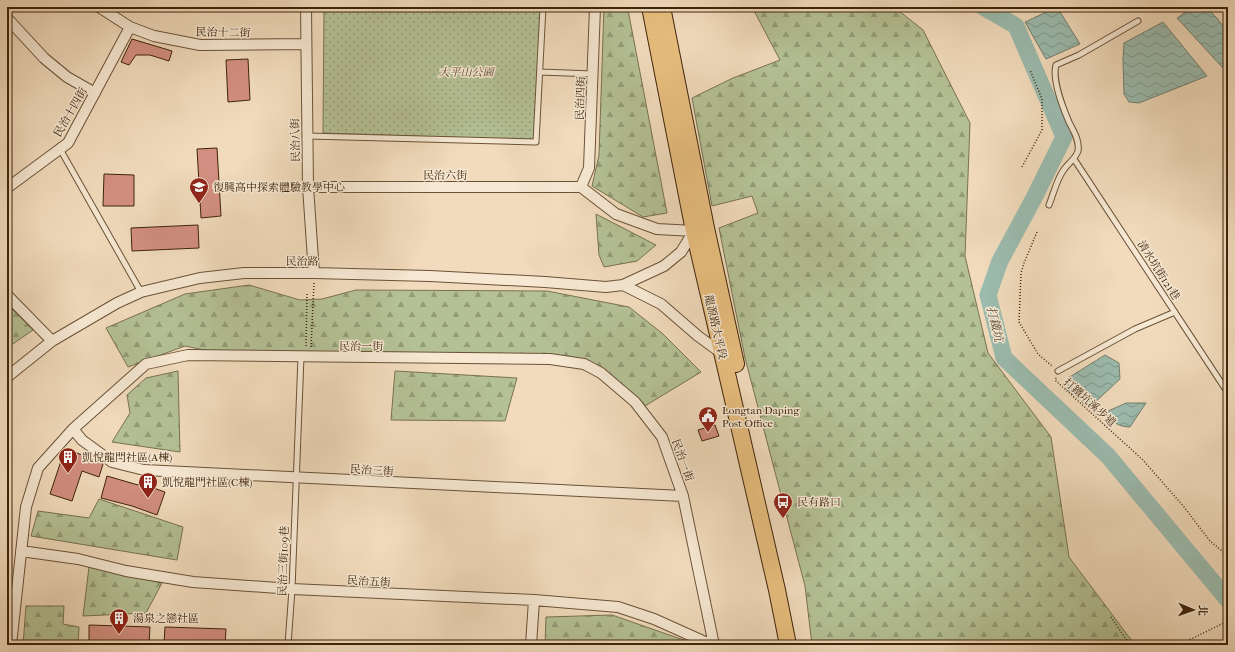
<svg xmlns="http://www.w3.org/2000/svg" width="1235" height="652" font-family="'IM FELL French Canon','Noto Serif TC',serif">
	<defs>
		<pattern id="grass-dots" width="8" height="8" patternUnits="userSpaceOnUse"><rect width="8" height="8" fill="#b4c195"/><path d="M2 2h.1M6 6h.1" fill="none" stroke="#949d78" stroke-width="1.8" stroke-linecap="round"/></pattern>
		<pattern id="forest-firs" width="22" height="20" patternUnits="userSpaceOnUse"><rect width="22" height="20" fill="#b4c195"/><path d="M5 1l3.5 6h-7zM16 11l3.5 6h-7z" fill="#949d78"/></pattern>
		<pattern id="water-waves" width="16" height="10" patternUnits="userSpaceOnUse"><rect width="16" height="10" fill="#9bbbae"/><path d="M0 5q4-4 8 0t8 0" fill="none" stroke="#80988c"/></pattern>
	</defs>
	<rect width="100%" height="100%" fill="#f1dbbc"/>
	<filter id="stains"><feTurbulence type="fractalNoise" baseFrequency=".005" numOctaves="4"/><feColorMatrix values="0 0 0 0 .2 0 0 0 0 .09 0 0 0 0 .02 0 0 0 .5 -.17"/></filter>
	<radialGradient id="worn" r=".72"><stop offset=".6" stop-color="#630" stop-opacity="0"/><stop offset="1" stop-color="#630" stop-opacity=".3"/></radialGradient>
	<path fill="url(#grass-dots)" stroke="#797250" d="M 324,7 L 541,7 L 535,140 L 323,133 Z"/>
	<path fill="url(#forest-firs)" stroke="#797250" d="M 604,7 L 615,7 L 628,10 L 667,213 L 643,217 L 592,186 L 599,155 Z
		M 752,7 L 894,7 L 923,30 L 970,123 L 965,256 L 988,353 L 1051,437 L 1069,557 L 1135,645 L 812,645 L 805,586 L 745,358 L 719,228 L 758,213 L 752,196 L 712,206 L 692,98 L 733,78 L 780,60 Z
		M 596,214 L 656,245 L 637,261 L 604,267 L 599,255 Z
		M 249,285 L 300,300 L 322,299 L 356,290 L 547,291 L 629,307 L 663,334 L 701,372 L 645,406 L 593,366 L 475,356 L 214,352 L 185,346 L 128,367 L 106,328 L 185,294 Z
		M 7,304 L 33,330 L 7,348 Z
		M 178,371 L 180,452 L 112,442 L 130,413 L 127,395 L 146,378 Z
		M 395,371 L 517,378 L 505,421 L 391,420 Z
		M 99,499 L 183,527 L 177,560 L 31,536 L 38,511 L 89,518 Z
		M 89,567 L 162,583 L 146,613 L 83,616 Z
		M 26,606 L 64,606 L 63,624 L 79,627 L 78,645 L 23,645 Z
		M 612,615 L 698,645 L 545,645 L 546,617 Z"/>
	<path fill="url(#water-waves)" stroke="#767f6d" d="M 1057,7 L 1080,44 L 1046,59 L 1025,22 Z
		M 1191,8 L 1207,8 L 1217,18 L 1226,30 L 1228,31 L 1228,67 L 1222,67 L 1177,18 Z
		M 1163,22 L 1207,76 L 1139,103 L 1129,102 L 1124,94 L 1123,59 L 1124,43 Z
		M 1105,355 L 1119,363 L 1120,379 L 1092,405 L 1086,405 L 1066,389 L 1068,378 Z
		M 1126,403 L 1146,403 L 1130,427 C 1119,427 1111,422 1106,412 Z"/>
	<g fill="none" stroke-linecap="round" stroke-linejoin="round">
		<path stroke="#9bbbae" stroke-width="17" d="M 983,7 L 1016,26 L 1064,137 L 1035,196 L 1000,261 L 988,295 L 1004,358 L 1108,456 L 1228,600"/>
	</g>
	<path fill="#d38f81" stroke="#3e240b" d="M 132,39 L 172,51 L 169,61 L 150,55 L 136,55 L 129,65 L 121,62 Z
		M 248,59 L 250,100 L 228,102 L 226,60 Z
		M 217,148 L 221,216 L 201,218 L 197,149 Z
		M 104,174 L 134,175 L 134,206 L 103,206 Z
		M 198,225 L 199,248 L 132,251 L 131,228 Z
		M 715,425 L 719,436 L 702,441 L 698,430 Z
		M 65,449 L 100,461 L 103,464 L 99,477 L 82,471 L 72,501 L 50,494 Z
		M 107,476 L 138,485 L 139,483 L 165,492 L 157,515 L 132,506 L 101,498 Z
		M 89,625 L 150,627 L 149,644 L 89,642 Z
		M 165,627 L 226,629 L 225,645 L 164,644 Z"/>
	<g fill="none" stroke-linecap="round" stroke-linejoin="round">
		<g stroke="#6b5237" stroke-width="7">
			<path id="service" d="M 540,72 L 593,74
				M 307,136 L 536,142 L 543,7
				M 60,149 L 141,292
				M 1074,159 L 1228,393
				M 1049,205 C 1053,195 1057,179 1063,171 C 1067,164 1075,160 1078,151 C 1080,141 1073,130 1069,122 C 1063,108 1052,79 1056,65 L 1079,55 L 1138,21
				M 1058,371 L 1135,329 L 1175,312
				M 288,645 L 292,589 L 301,357"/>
		</g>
		<g stroke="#6b5237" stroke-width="12">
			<path id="minor" d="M 99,7 L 130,27 L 154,36 L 200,45 L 306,44
				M 306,7 L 308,187 L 314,273
				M 7,18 L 44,58 L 67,77 L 95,93
				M 308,187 L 581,187
				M 581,187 L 589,168 L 595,7
				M 581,187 L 616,214 L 657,229 L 694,231
				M 7,188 L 68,143 L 130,27
				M 623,285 L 661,304 L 698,336 L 724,355
				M 7,295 L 52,341
				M 7,377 L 52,341 L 117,303 L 141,292 L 200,278 L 244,273 L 314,273 L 430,276 L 545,282 L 606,287 L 623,285 L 664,266 L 681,252 L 694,231 L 696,231
				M 73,429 L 82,440 L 112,462 L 144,470 L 683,496
				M 21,551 L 78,559 L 126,571 L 193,582 L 292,589 L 534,600 L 618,607 L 654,619 L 712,645
				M 11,645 L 26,507 L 38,468 L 73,429 L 146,364 L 188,355 L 550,359 L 584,364 L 601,373 L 635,402 L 662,437 L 683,496 L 714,645
				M 531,645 L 534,600"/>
		</g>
		<g stroke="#3e240b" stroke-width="18">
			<path id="primary" d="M 650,7 L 694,231 L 777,590 L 788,645
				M 662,7 L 706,228 L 736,364"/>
		</g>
		<path stroke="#3e240b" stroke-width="1.5" stroke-dasharray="1 2" stroke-linecap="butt" d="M 1022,167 L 1042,130 L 1042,99 L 1030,70
			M 1037,232 L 1024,263 L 1021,273 L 1019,322 L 1038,354 L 1052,366
			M 306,346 L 307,294
			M 311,347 L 314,283
			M 1056,378 L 1055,380 L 1143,460 L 1184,507 L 1210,541 L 1228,556
			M 1111,617 L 1130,645
			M 1179,645 L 1228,621"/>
		<use href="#service" stroke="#f6e8d3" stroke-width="5"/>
		<use href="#minor" stroke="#f6e8d3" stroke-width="10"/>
		<use href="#primary" stroke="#e8be7e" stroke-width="16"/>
	</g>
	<defs>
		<g id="school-pin" transform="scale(1)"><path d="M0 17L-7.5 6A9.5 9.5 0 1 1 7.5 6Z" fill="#8f2418" stroke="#f6e8d3"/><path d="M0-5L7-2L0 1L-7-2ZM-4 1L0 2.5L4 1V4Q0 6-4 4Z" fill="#fff"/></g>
		<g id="civic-pin" transform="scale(1)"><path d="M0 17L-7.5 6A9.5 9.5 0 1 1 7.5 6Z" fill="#8f2418" stroke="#f6e8d3"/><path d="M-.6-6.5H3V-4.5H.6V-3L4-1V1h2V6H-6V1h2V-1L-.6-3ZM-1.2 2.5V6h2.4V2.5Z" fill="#fff"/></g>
		<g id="building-pin" transform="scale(1)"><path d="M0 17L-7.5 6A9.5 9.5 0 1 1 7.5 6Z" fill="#8f2418" stroke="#f6e8d3"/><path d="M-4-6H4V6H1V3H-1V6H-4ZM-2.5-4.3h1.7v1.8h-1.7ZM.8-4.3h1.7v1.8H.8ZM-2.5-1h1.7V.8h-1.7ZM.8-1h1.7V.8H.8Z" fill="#fff"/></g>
		<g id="bus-pin" transform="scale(1)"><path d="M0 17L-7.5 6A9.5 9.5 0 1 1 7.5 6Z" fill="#8f2418" stroke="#f6e8d3"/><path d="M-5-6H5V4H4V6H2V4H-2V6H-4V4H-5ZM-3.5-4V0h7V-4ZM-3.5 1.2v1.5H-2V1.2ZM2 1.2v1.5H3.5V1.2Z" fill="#fff"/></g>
	</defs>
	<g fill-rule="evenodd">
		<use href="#school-pin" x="199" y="187"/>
		<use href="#civic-pin" x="708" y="416"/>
		<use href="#building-pin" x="68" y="457"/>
		<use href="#building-pin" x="148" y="482"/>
		<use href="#bus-pin" x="783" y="502"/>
		<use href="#building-pin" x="119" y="618"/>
	</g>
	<g text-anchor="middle" stroke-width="3" stroke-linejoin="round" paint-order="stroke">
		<g font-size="11" fill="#3e240b" stroke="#f6e8d3">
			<text transform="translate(223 32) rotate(1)" y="4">民治十二街</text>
			<text transform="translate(580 98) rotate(-88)" y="4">民治四街</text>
			<text transform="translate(70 112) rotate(-60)" y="4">民治十四街</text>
			<text transform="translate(295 140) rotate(-91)" y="4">民治八街</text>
			<text x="445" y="179">民治六街</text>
			<text x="302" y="265">民治路</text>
			<text transform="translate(1159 270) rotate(57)" y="4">清水坑街121巷</text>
			<text transform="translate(716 327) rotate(77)" y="4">龍源路大平段</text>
			<text x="361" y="350">民治一街</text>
			<text transform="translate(1090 402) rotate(42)" y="4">打鐵坑溪步道</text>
			<text transform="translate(683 460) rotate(70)" y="4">民治一街</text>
			<text transform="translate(372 470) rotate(3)" y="4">民治三街</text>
			<text transform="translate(283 561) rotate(-88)" y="4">民治三街109巷</text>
			<text transform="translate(369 581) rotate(3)" y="4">民治五街</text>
		</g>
		<g font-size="11" font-style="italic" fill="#5c4b2e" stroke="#f6e8d3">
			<text x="466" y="76">大平山公園</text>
		</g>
		<g font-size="11" fill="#3e240b" stroke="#f6e8d3" text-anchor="start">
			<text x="213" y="191">復興高中探索體驗教學中心</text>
			<text x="722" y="414">Longtan Daping<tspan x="722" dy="13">Post Office</tspan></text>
			<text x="82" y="461">凱悅龍門社區(A棟)</text>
			<text x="162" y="486">凱悅龍門社區(C棟)</text>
			<text x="797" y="506">民有路口</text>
			<text x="133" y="622">湯泉之戀社區</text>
		</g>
		<g font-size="12" font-style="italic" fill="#5a513c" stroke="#f6e8d3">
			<text transform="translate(995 324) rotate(76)" y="4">打鐵坑</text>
		</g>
	</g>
	<rect width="1235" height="652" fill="none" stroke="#f1dbbc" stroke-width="24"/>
	<rect x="8" y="8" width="1219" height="636" fill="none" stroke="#3e240b" stroke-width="2"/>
	<rect x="12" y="12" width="1211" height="628" fill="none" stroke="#3e240b"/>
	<g transform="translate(1193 610) rotate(92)" stroke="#f6e8d3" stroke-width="3" paint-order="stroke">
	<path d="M0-3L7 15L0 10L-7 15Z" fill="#3e240b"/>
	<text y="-6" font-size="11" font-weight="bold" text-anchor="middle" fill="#3e240b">北</text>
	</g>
	<rect width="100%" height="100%" filter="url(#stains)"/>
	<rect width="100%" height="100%" fill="url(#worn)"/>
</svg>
